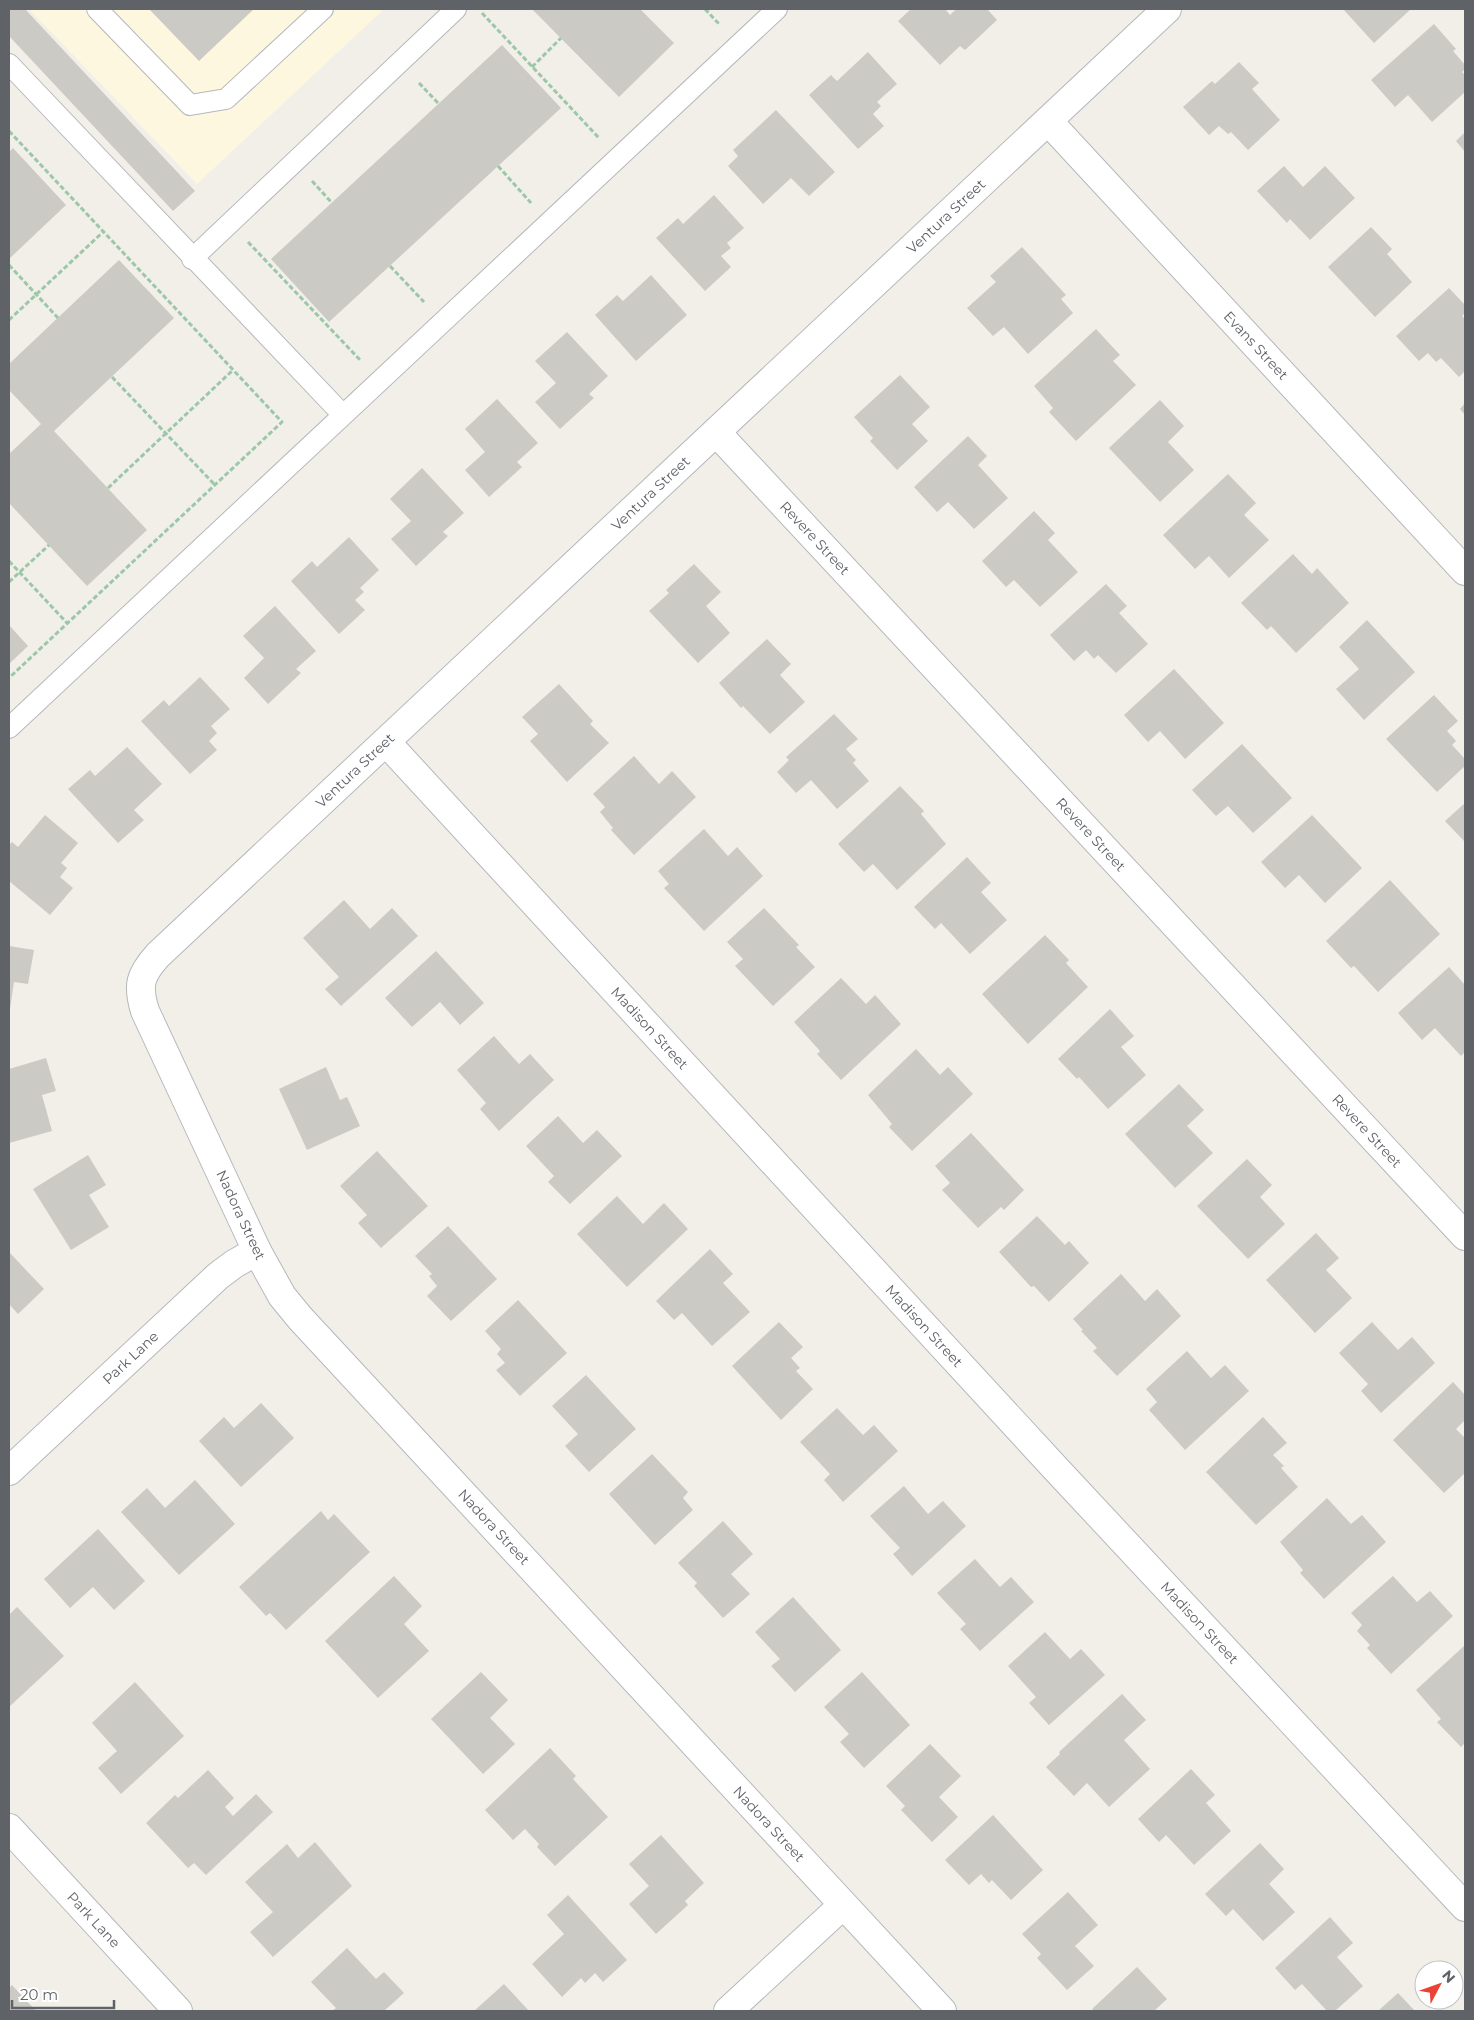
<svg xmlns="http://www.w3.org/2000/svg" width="1474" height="2020" font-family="Montserrat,sans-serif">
	<rect width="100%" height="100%" fill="#f1efe8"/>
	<path fill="#fef7e0" d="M 29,9 L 384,9 L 197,184 Z"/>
	<path fill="#cccac5" d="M 9,9 L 25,9 L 195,191 L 173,211 L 9,36 Z
		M 149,9 L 254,9 L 199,61 Z
		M 532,9 L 640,9 L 674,43 L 619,97 Z
		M 911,9 L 947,9 L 946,10 L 950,15 L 956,9 L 987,9 L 997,20 L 965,50 L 960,46 L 940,65 L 898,21 Z
		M 1343,9 L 1411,9 L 1374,43 Z
		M 1434,24 L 1456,49 L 1453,51 L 1465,65 L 1465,69 L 1462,72 L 1465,75 L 1465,92 L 1432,122 L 1408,95 L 1395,107 L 1371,80 Z
		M 502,45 L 561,108 L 329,322 L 271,259 Z
		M 868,52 L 897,84 L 877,102 L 881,106 L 873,114 L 884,126 L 858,149 L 809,95 L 831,75 L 837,81 Z
		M 1239,62 L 1259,83 L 1252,89 L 1280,120 L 1248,150 L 1231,132 L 1228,134 L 1219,126 L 1209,135 L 1183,107 L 1212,81 L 1215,84 Z
		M 776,110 L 835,172 L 809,196 L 791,178 L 763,204 L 728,166 L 738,156 L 733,150 Z
		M 1465,132 L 1465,152 L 1456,141 Z
		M 13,148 L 66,205 L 9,259 L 9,152 Z
		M 1284,166 L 1303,187 L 1325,166 L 1355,198 L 1310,240 L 1290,219 L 1287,223 L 1257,191 Z
		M 714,195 L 744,228 L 727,243 L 731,248 L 721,256 L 731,267 L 705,291 L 656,238 L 678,218 L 683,224 Z
		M 1371,227 L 1392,249 L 1387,254 L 1412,282 L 1375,317 L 1328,267 Z
		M 1022,247 L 1066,295 L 1061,299 L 1073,313 L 1028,354 L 1004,327 L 993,336 L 967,308 L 996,282 L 990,276 Z
		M 119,260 L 174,318 L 54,431 L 147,530 L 87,586 L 9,503 L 9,454 L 41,424 L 9,390 L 9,364 Z
		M 651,275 L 687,315 L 636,361 L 595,315 L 617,295 L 623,301 Z
		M 1449,288 L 1465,305 L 1465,313 L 1462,316 L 1465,319 L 1465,371 L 1459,377 L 1441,358 L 1436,362 L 1428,353 L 1419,361 L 1396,336 Z
		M 1096,329 L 1120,355 L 1113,361 L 1136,385 L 1076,441 L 1049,412 L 1053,408 L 1034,386 Z
		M 567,332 L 608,376 L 589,394 L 594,398 L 560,429 L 535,402 L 556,383 L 535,361 Z
		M 900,375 L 930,407 L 912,424 L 928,441 L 897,470 L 870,441 L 873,438 L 854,417 Z
		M 497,399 L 538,443 L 517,462 L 522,467 L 489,497 L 465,470 L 485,452 L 465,429 Z
		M 1160,400 L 1184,426 L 1168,442 L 1194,470 L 1160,502 L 1109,448 Z
		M 1465,403 L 1465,415 L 1460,409 Z
		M 968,436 L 987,456 L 978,465 L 1008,498 L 974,529 L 948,502 L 937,512 L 914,487 Z
		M 422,468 L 464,513 L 443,532 L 448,536 L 416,566 L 391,539 L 411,521 L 390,499 Z
		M 1228,474 L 1256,503 L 1244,515 L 1269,540 L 1229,578 L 1209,556 L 1195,569 L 1163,535 Z
		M 1034,511 L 1055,533 L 1048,540 L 1078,572 L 1040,607 L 1014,580 L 1006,587 L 982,561 Z
		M 349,537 L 379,570 L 360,588 L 364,592 L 355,600 L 365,610 L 339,634 L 291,581 L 312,561 L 317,567 Z
		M 1293,554 L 1312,574 L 1317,568 L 1349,603 L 1296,653 L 1271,626 L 1267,630 L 1241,603 Z
		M 694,564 L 721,592 L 706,606 L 730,633 L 698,663 L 649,611 L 669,593 L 666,590 Z
		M 1106,584 L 1127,606 L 1119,613 L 1148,644 L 1116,673 L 1098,655 L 1094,659 L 1086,650 L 1074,661 L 1050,635 Z
		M 275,606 L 316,651 L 296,669 L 301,673 L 268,704 L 244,678 L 264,658 L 243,636 Z
		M 1367,620 L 1415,672 L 1364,720 L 1336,689 L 1359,669 L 1339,647 Z
		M 9,625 L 28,646 L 9,664 Z
		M 767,639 L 791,664 L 780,675 L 805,702 L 770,734 L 743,706 L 741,708 L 719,683 Z
		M 1174,669 L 1224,723 L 1185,759 L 1160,731 L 1148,742 L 1124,715 Z
		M 200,677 L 230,709 L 211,726 L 217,733 L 209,741 L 217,750 L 190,774 L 141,721 L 164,700 L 169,706 Z
		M 559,684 L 593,721 L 590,724 L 609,743 L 567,782 L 530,741 L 538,734 L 522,717 Z
		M 1434,695 L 1458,721 L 1447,731 L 1456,741 L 1452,745 L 1465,759 L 1465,766 L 1437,792 L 1386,739 Z
		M 834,714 L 858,739 L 846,749 L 856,760 L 853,763 L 869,781 L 837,809 L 811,780 L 796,793 L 777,772 L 789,760 L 786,757 Z
		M 1242,744 L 1292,798 L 1253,833 L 1228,806 L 1216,816 L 1192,790 Z
		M 127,747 L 162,784 L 134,810 L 144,820 L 118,843 L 68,789 L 90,770 L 95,776 Z
		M 634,756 L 659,784 L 672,771 L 696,797 L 634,855 L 611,830 L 613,828 L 600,812 L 605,807 L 593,794 Z
		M 900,786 L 924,811 L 921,814 L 946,844 L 897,890 L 873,864 L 864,872 L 838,844 Z
		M 1465,803 L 1465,842 L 1445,821 Z
		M 45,815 L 78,843 L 61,863 L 67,868 L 60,877 L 73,888 L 50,915 L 9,881 L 9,845 L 12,842 L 18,847 Z
		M 1312,815 L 1362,868 L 1325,903 L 1299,875 L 1285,888 L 1261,862 Z
		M 704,829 L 728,856 L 737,847 L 763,876 L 704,931 L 664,888 L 669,884 L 658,871 Z
		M 967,857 L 991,883 L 981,892 L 1007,920 L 970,954 L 941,923 L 935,929 L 914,907 Z
		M 1390,880 L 1440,934 L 1378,992 L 1354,966 L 1351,968 L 1326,941 Z
		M 344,900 L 370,929 L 392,908 L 418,936 L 341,1006 L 325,989 L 339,977 L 303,938 Z
		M 764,908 L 799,945 L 796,947 L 815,967 L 773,1006 L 735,966 L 743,959 L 727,942 Z
		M 1045,935 L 1069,960 L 1066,963 L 1088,987 L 1028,1044 L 982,994 Z
		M 9,946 L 34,950 L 28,984 L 14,982 L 10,1009 Z
		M 436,951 L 484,1003 L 460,1025 L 440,1002 L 412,1027 L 385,998 Z
		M 1449,967 L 1465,985 L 1465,1052 L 1461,1056 L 1435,1028 L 1422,1040 L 1398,1013 Z
		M 841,978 L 866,1004 L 875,995 L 901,1024 L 841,1080 L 817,1054 L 820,1051 L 794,1022 Z
		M 1110,1009 L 1134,1036 L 1121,1047 L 1146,1075 L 1108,1109 L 1079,1077 L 1077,1079 L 1058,1059 Z
		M 494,1036 L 519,1064 L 530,1054 L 554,1080 L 499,1131 L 480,1109 L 486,1103 L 457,1070 Z
		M 916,1049 L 940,1075 L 948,1067 L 973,1094 L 912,1151 L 889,1127 L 892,1124 L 868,1095 Z
		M 46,1058 L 56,1091 L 42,1095 L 52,1131 L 9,1143 L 9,1069 Z
		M 326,1067 L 340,1100 L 347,1097 L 360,1126 L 307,1150 L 279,1089 Z
		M 1179,1084 L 1204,1110 L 1187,1126 L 1213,1153 L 1175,1188 L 1125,1134 Z
		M 558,1116 L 583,1143 L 597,1130 L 622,1156 L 570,1204 L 548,1182 L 554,1176 L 526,1146 Z
		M 971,1133 L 1024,1190 L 1004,1210 L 1001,1207 L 978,1228 L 942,1190 L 950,1183 L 935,1166 Z
		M 377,1151 L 428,1206 L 381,1248 L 358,1223 L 367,1215 L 340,1186 Z
		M 88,1155 L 106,1185 L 89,1195 L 109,1227 L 71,1250 L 33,1189 Z
		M 1247,1159 L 1272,1185 L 1260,1197 L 1285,1224 L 1248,1259 L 1197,1206 Z
		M 617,1196 L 643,1224 L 664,1203 L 688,1229 L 627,1287 L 577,1234 Z
		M 1037,1216 L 1065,1245 L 1069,1241 L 1089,1263 L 1049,1302 L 1034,1286 L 1031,1287 L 999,1252 Z
		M 448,1226 L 497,1279 L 451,1321 L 427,1296 L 437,1286 L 429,1276 L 432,1274 L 415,1256 Z
		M 1316,1233 L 1339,1258 L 1326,1270 L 1352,1298 L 1315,1333 L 1266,1280 Z
		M 710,1249 L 733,1274 L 723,1283 L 750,1312 L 712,1346 L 682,1313 L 674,1320 L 656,1301 Z
		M 9,1252 L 44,1289 L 18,1314 L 9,1304 Z
		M 1121,1274 L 1145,1301 L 1157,1289 L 1181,1316 L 1117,1376 L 1093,1351 L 1097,1348 L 1081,1331 L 1083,1330 L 1073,1319 Z
		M 518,1300 L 567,1353 L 520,1396 L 496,1370 L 505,1363 L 497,1354 L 501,1349 L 485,1331 Z
		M 779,1322 L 803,1347 L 791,1358 L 800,1368 L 796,1371 L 813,1389 L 781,1420 L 732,1366 Z
		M 1372,1322 L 1398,1350 L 1412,1337 L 1435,1363 L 1381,1413 L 1361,1391 L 1368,1384 L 1339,1353 Z
		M 1187,1351 L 1211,1378 L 1225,1365 L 1249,1391 L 1185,1450 L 1149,1410 L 1157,1402 L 1146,1389 Z
		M 586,1375 L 636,1429 L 589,1472 L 565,1446 L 578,1434 L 552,1406 Z
		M 1453,1382 L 1465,1395 L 1465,1420 L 1456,1429 L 1465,1438 L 1465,1473 L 1444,1493 L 1393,1440 Z
		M 261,1403 L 294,1438 L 241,1487 L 199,1441 L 224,1417 L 234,1428 Z
		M 837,1408 L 863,1435 L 874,1425 L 898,1451 L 843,1502 L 824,1480 L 830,1474 L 800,1442 Z
		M 1263,1417 L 1287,1443 L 1273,1455 L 1284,1466 L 1281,1468 L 1298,1487 L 1256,1525 L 1206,1472 Z
		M 652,1454 L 688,1492 L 683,1498 L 693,1510 L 655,1545 L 609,1494 Z
		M 195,1480 L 235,1524 L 179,1575 L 121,1512 L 147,1488 L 165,1508 Z
		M 904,1486 L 928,1514 L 943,1501 L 966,1526 L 912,1576 L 893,1554 L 900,1548 L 870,1516 Z
		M 1327,1498 L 1351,1524 L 1362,1515 L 1386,1542 L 1324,1599 L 1300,1573 L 1303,1570 L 1280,1542 Z
		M 321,1511 L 328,1520 L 334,1514 L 370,1552 L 286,1630 L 270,1613 L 266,1616 L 239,1587 Z
		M 723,1521 L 753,1554 L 731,1574 L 750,1594 L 723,1618 L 694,1586 L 697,1583 L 678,1563 Z
		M 98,1529 L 145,1581 L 114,1610 L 93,1587 L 70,1608 L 44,1579 Z
		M 975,1559 L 1000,1587 L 1011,1577 L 1034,1602 L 980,1651 L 960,1629 L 966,1624 L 937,1593 Z
		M 394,1576 L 422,1606 L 404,1624 L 429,1651 L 378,1698 L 325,1641 Z
		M 1393,1576 L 1417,1602 L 1430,1591 L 1453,1616 L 1391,1674 L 1367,1648 L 1370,1645 L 1357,1631 L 1362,1625 L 1351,1613 Z
		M 793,1597 L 841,1650 L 795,1692 L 771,1666 L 780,1659 L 755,1632 Z
		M 17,1607 L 64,1656 L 9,1707 L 9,1615 Z
		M 1045,1632 L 1070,1659 L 1081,1649 L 1105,1675 L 1049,1725 L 1029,1703 L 1036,1697 L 1008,1666 Z
		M 1464,1646 L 1465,1743 L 1461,1747 L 1437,1722 L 1441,1719 L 1416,1690 Z
		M 481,1672 L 508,1700 L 490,1718 L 515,1744 L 483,1774 L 431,1719 Z
		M 862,1672 L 910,1725 L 864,1768 L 840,1742 L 849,1734 L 824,1707 Z
		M 135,1682 L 184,1736 L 121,1794 L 98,1768 L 117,1751 L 92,1723 Z
		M 1122,1694 L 1146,1720 L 1124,1740 L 1150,1769 L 1109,1807 L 1087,1783 L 1074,1796 L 1046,1767 L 1060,1754 L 1059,1752 Z
		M 930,1744 L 961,1776 L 939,1797 L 958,1817 L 932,1842 L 901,1810 L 905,1806 L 886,1786 Z
		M 550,1748 L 576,1776 L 573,1779 L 608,1817 L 555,1866 L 537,1847 L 539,1844 L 525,1829 L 513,1840 L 485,1810 Z
		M 1191,1769 L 1215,1795 L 1206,1803 L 1231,1831 L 1194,1865 L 1166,1835 L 1159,1842 L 1138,1819 Z
		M 208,1770 L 234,1798 L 225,1807 L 233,1816 L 256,1794 L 273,1812 L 206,1875 L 194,1863 L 188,1868 L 146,1823 L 175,1795 L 178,1798 Z
		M 993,1815 L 1043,1870 L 1011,1900 L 992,1880 L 989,1883 L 981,1874 L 969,1885 L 945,1860 Z
		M 661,1835 L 704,1883 L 685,1901 L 688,1905 L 656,1934 L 629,1904 L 649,1886 L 629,1864 Z
		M 315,1842 L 352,1886 L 273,1957 L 250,1932 L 273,1912 L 245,1882 L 287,1844 L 298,1858 Z
		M 1260,1843 L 1284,1869 L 1269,1884 L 1295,1912 L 1263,1941 L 1233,1909 L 1226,1916 L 1205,1894 Z
		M 1068,1892 L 1098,1925 L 1075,1946 L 1094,1966 L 1067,1990 L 1037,1958 L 1041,1954 L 1022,1934 Z
		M 568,1895 L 627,1960 L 603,1982 L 595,1973 L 585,1983 L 581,1978 L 562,1997 L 532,1964 L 564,1934 L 547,1915 Z
		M 1330,1917 L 1353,1943 L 1337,1957 L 1363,1986 L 1335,2011 L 1327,2011 L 1302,1984 L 1295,1990 L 1275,1968 Z
		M 347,1948 L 376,1979 L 384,1972 L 404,1993 L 384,2011 L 332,2011 L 336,2008 L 311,1982 Z
		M 1137,1967 L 1167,1999 L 1154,2011 L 1094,2011 L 1092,2009 Z
		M 504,1984 L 529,2011 L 474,2011 Z
		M 12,1985 L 36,2011 L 9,2011 L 9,1988 Z
		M 1398,1993 L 1415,2011 L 1378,2011 Z"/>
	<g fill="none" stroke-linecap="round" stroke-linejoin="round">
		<g stroke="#b5b8bc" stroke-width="22">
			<path id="service" d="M 97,9 L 190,105 L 226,99 L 323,9
				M 9,64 L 343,415
				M 192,259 L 456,9
				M 9,728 L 777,9"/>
		</g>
		<g stroke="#b5b8bc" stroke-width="30">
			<g id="minor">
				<path id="s1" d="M 1048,121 L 1465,571"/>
				<path id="s2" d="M 716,432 L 1465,1236"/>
				<path id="s3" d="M 386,742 L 1057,1470 L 1465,1907"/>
				<path id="s4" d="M 9,1471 L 218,1276 L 234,1264 L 257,1251"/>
				<path id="s5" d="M 9,1828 L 178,2011"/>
				<path d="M 728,2011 L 843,1905"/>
				<path id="s6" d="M 942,2011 L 300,1318 L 282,1296 L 257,1251 L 145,1011 C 137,985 140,975 158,955 L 1167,9"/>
			</g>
		</g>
		<path stroke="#9cc7a9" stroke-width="3" stroke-dasharray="5 2.5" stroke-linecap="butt" d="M 705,9 L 720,25
			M 482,13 L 599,138
			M 532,67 L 561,38
			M 419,83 L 439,104
			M 9,131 L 282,422 L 9,678
			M 498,166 L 531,203
			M 312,181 L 332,203
			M 248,242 L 361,361
			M 9,265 L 58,318
			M 390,266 L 424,302
			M 9,320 L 103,232
			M 112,377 L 215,485
			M 108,488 L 233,370
			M 9,561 L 67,623
			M 9,582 L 49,545"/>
		<use href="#service" stroke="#fff" stroke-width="20"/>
		<use href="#minor" stroke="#fff" stroke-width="28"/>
	</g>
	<g text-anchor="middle" stroke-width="4" stroke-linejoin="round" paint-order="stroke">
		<g font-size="14" fill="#5f6368" stroke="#fff">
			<text dy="5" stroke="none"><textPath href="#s6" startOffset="2431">Ventura Street</textPath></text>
			<text dy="5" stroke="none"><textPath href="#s1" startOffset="306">Evans Street</textPath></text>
			<text dy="5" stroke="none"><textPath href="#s6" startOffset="2026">Ventura Street</textPath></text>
			<text dy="5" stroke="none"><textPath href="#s2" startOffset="145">Revere Street</textPath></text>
			<text dy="5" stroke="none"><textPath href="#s6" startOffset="1621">Ventura Street</textPath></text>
			<text dy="5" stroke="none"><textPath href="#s2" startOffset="550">Revere Street</textPath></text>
			<text dy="5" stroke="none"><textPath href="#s3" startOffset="389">Madison Street</textPath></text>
			<text dy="5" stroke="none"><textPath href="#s2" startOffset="955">Revere Street</textPath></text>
			<text transform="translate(241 1215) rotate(65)" y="5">Nadora Street</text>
			<text dy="5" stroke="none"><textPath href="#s3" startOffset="794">Madison Street</textPath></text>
			<text dy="5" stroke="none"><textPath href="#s4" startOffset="166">Park Lane</textPath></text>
			<text transform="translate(494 1527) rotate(47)" y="5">Nadora Street</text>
			<text dy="5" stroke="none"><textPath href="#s3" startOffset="1199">Madison Street</textPath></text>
			<text transform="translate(769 1824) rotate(47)" y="5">Nadora Street</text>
			<text dy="5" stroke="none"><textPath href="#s5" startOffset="125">Park Lane</textPath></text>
		</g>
	</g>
	<rect width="1474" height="2020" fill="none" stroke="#5f6368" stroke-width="20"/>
	<g transform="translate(1439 1985) rotate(49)"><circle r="24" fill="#ffffff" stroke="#bfc1c3"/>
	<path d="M0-4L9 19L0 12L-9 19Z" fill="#ea4335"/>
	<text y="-8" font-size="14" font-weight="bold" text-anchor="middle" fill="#5f6368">N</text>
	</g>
	<path d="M12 2000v8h102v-8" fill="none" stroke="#5f6368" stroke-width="2.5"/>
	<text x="20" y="2000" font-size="15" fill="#5f6368" stroke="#ffffff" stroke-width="4" paint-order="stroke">20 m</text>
</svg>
